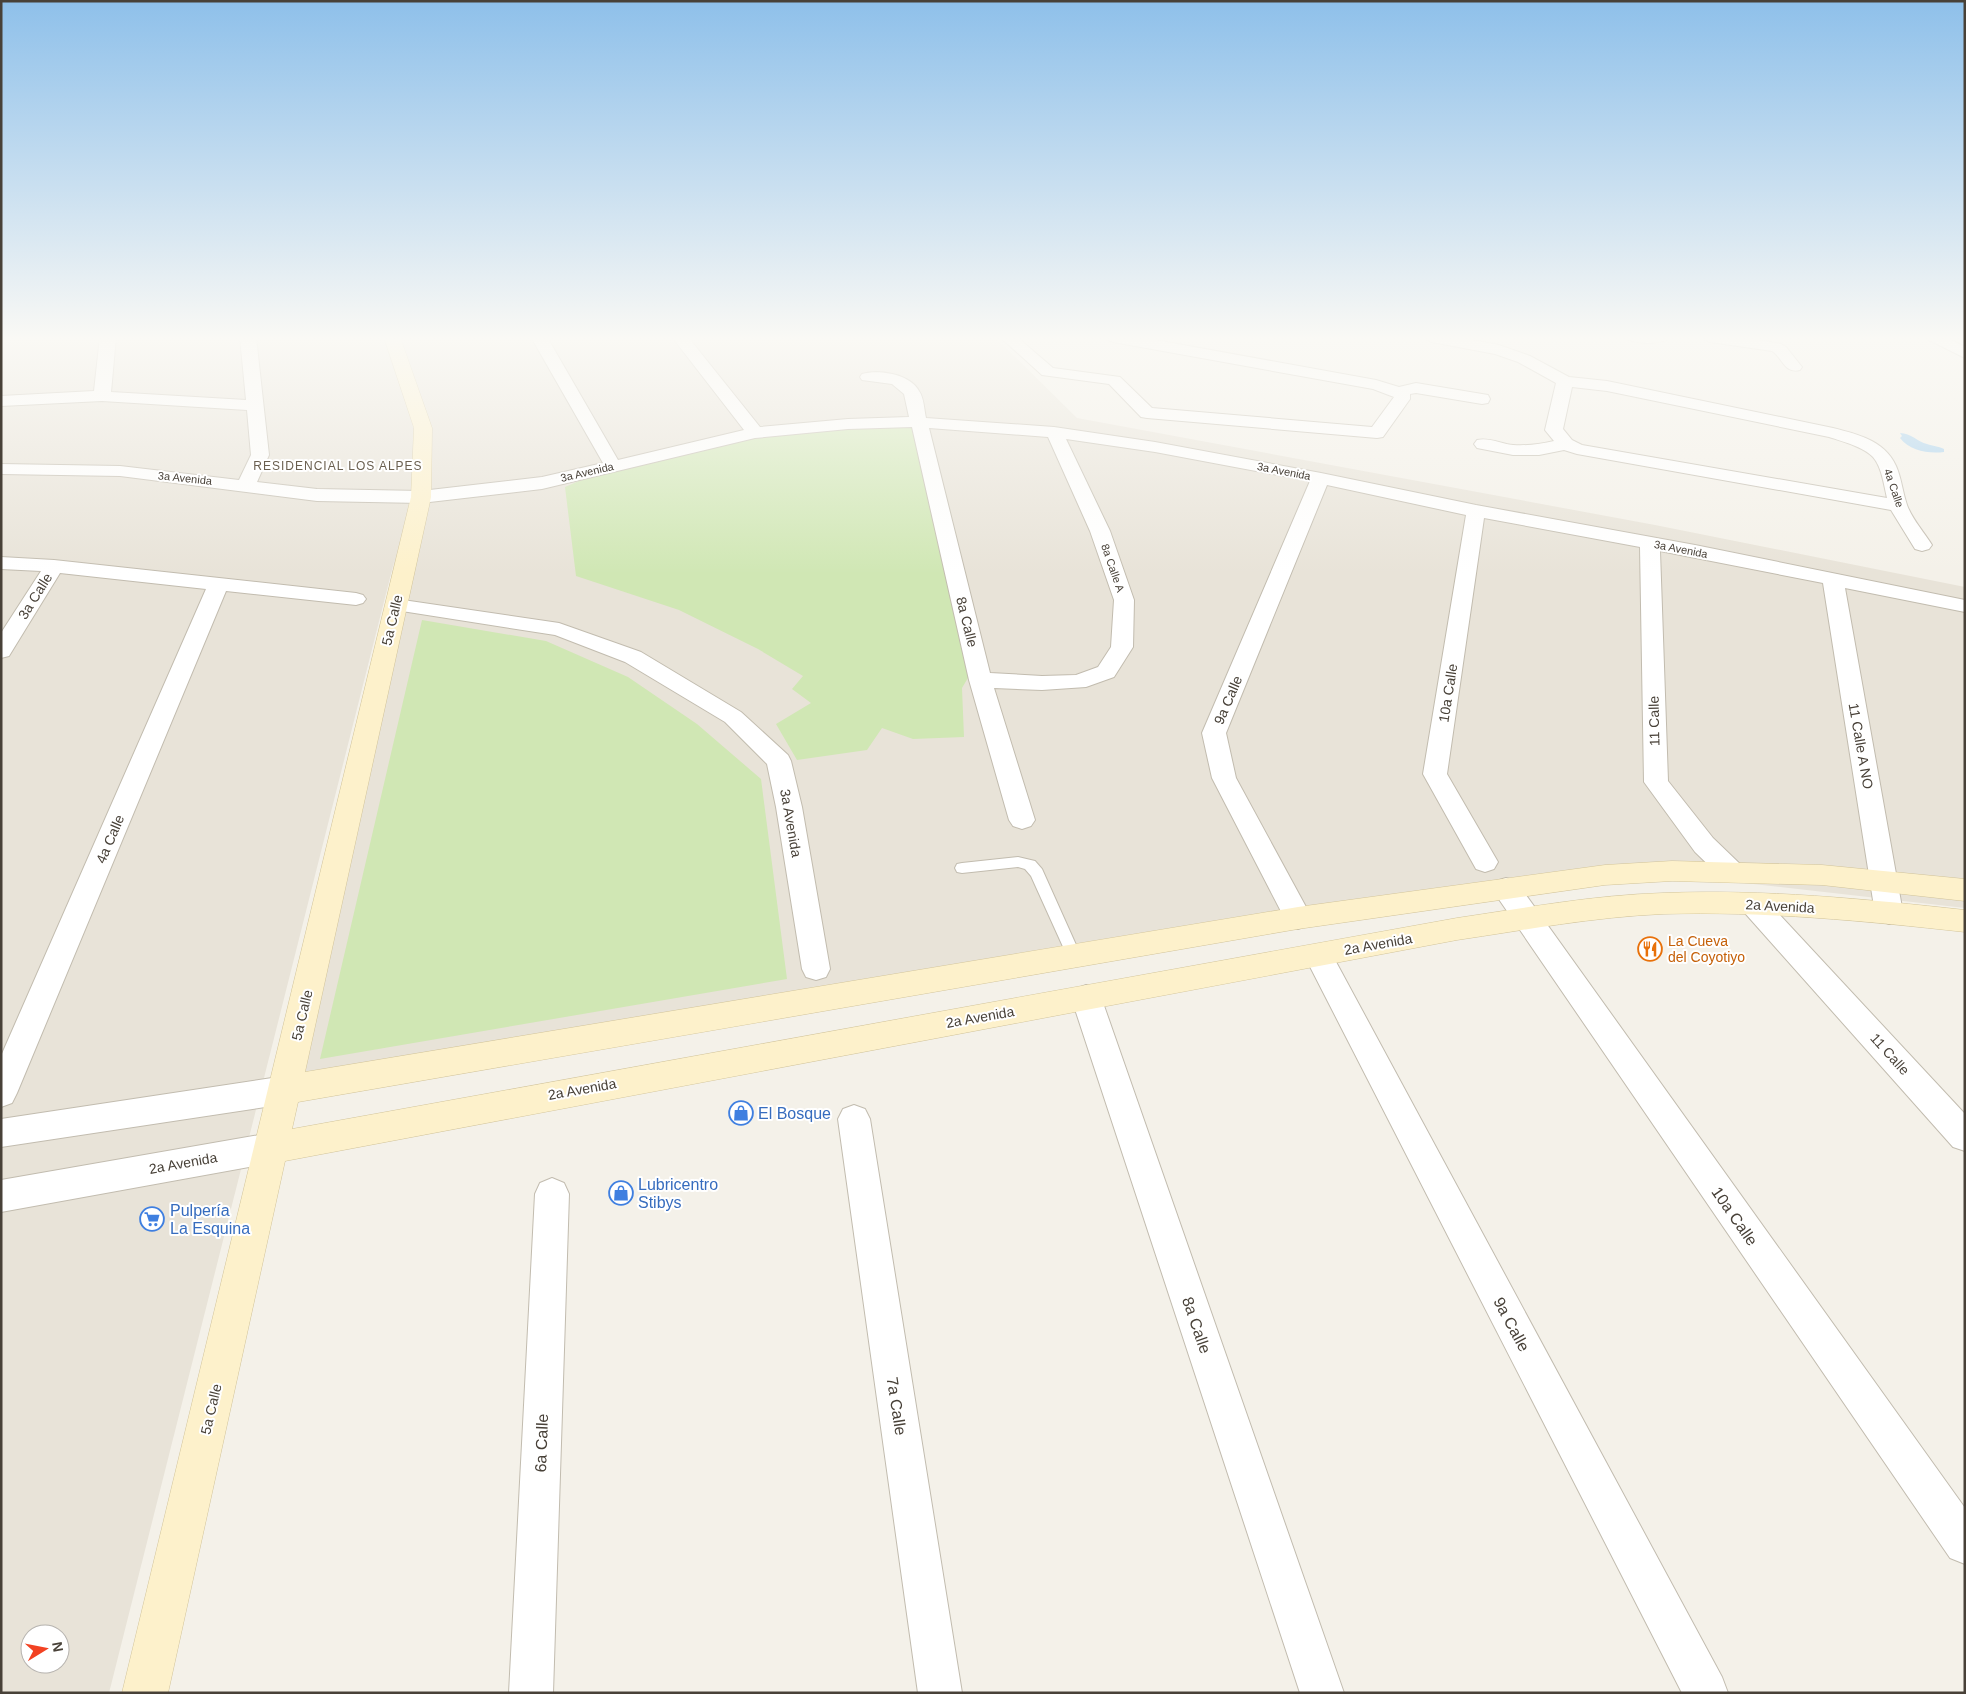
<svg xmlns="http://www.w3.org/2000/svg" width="1966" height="1694" font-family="Helvetica,sans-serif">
	<rect width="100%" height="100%" fill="#f4f1e9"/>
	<path fill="#e8e3d8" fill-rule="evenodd" d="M 1,337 L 995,337 L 1077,418 L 1655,525 L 1965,587 L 1965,908 L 1673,875 L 288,1074 L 395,558 L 109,1693 L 1,1693 ZM 30,1634 L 60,1634 L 60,1664 L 30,1664 Z"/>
	<path fill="#d0e7b4" d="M 912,425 L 972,671 L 962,688 L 964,737 L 913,739 L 882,728 L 867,750 L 797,760 L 776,724 L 811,703 L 792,689 L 803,676 L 758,649 L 679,610 L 576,576 L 565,487 L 613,466 L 755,433 Z
		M 422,620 L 546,641 L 628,677 L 697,724 L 761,779 L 787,979 L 320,1059 Z"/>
	<path fill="#a8d1ee" d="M 1900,433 C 1911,433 1918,442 1927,444 C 1933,446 1938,446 1944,449 L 1944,452 C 1929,454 1910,451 1900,438 L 1902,436 Z"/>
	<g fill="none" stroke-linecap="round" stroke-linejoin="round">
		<g stroke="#c2bcaf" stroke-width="2">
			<path id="lane" d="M 1018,857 L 1035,861 L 1042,869 L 1081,956 L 1079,960 L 1074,962 L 1069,960 L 1031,876 L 1025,869 L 1018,867 L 962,873 L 957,872 L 955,868 L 957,864 L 962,863 Z"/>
		</g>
		<g stroke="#c2bcaf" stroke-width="2">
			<path id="street" d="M 100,337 L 116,337 L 111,392 L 246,400 L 240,337 L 256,337 L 269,455 L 257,482 L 317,489 L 421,491 L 542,477 L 603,463 L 531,337 L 547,337 L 618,460 L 744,430 L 672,337 L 688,337 L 760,427 L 848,419 L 909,417 L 904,394 L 892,384 L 862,380 L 860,377 L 862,374 C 879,369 910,374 919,391 C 924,398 924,409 926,418 L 1054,427 L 1155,442 L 1321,473 L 1476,505 L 1695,545 L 1965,600 L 1965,612 L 1845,588 L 1903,913 L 1899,920 L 1889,924 L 1879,920 L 1875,913 L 1823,583 L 1660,551 L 1668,781 L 1713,838 L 1740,864 L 1744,871 L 1740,878 L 1731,881 L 1722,878 L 1695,852 L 1644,782 L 1640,547 L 1484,518 L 1447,774 L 1498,862 L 1494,869 L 1485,872 L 1476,869 L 1423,774 L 1466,515 L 1327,485 L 1226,733 L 1236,778 L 1312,918 L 1308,925 L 1298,929 L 1288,925 L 1212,778 L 1202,733 L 1310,481 L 1155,452 L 1066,439 L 1110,531 L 1134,600 L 1133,647 L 1114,677 L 1086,687 L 1042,690 L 994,688 L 1035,820 L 1031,826 L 1022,829 L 1013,826 L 1009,820 L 969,680 L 912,427 L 848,429 L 755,438 L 542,489 L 421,503 L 317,501 L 120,476 L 1,474 L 1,464 L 120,466 L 239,480 L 251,455 L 247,410 L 102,401 L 1,406 L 1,396 L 94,391 ZM 929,428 L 1048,437 L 1090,531 L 1114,600 L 1111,647 L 1098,667 L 1076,675 L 1042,676 L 990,673 Z
				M 1000,337 L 1017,337 L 1053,368 L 1120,377 L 1152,408 L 1372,427 L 1394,397 L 1373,389 L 1113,342 L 1108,340 L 1105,337 L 1139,337 L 1376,380 L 1399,387 L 1416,383 L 1488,395 L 1490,399 L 1488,403 L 1482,404 L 1416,393 L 1410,394 L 1410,399 L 1383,437 L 1377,438 L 1147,418 L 1141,417 L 1109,384 L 1042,375 Z
				M 1424,337 L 1456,337 L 1499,345 L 1530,356 L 1569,377 L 1607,381 L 1833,428 C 1861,435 1888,442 1898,471 C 1902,482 1903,494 1907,505 C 1912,519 1924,532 1932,545 L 1929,549 L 1922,551 L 1915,549 L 1891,510 L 1577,454 L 1564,450 L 1539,455 L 1513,455 L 1477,448 L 1474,444 L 1477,440 C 1489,437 1501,444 1513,445 C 1527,446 1541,444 1554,441 L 1545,430 L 1556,383 L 1518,362 L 1495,354 L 1432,342 L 1427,340 ZM 1572,387 L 1607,391 L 1829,437 C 1841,441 1864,447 1873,457 C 1882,467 1884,486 1887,498 L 1582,445 L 1572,440 L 1563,429 Z
				M 1626,337 L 1670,337 L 1667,340 C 1654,344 1642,344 1629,340 Z
				M 1702,337 L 1741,337 L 1781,344 L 1786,347 L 1802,367 L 1800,370 C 1784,374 1783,358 1772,351 L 1710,342 L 1705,340 Z
				M 1926,337 L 1946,337 L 1965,347 L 1965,358 L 1929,340 Z
				M 1,557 L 54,560 L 356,593 L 363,595 L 366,599 L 363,603 L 356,605 L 226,591 L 17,1093 L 12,1103 L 1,1107 L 1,1056 L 206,589 L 60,573 L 9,656 L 1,658 L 1,633 L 41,571 L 1,569 Z
				M 396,599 L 559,623 L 641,652 L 741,712 L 788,755 L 791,761 L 802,807 L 830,969 L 826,977 L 816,980 L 806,977 L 802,969 L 776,807 L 767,764 L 725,722 L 625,662 L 555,635 L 389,609 L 386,605 L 389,601 Z
				M 1506,878 L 1516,881 L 1965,1508 L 1965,1564 L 1950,1558 L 1496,895 L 1492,888 L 1496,881 Z
				M 1754,895 L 1764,898 L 1965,1114 L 1965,1151 L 1953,1147 L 1744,912 L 1740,905 L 1744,898 Z
				M 1318,944 L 1328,947 L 1722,1677 L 1728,1693 L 1682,1693 L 1304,955 L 1308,947 Z
				M 1086,985 L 1096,989 L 1101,997 L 1344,1693 L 1300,1693 L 1071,997 L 1076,989 Z
				M 285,1076 L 296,1080 L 301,1090 L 296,1100 L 285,1104 L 1,1147 L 1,1119 Z
				M 854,1105 L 865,1109 L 870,1119 L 962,1693 L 918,1693 L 838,1119 L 843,1109 Z
				M 271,1133 L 283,1138 L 287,1148 L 283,1158 L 271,1163 L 1,1212 L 1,1180 Z
				M 552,1178 L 564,1183 L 569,1194 L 553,1693 L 509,1693 L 535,1194 L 540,1183 Z"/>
		</g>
		<g stroke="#d2c49a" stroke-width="1">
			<path id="secondary" d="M 384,337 L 400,337 L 432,428 L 431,497 L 305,1072 L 1298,907 L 1605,865 L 1672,861 L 1822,865 L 1965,879 L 1965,901 L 1822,885 L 1672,881 L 1605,885 L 1298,929 L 298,1102 L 292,1129 L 1457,918 C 1525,908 1594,895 1663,893 C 1764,889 1865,899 1965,910 L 1965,932 C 1865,921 1764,911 1663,914 C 1594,917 1525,930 1457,940 L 285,1161 L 168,1693 L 122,1693 L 411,497 L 414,428 Z"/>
		</g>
		<use href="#lane" fill="#fff" fill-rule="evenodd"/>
		<use href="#street" fill="#fff" fill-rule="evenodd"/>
		<use href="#secondary" fill="#fdf1cb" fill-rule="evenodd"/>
	</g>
	<linearGradient id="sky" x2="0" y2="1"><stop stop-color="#8ec0ea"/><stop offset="0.59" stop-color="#faf9f5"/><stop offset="1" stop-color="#faf9f5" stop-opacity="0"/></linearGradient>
	<rect width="1966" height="574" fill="url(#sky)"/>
	<defs>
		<g id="restaurant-ring" transform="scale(1.25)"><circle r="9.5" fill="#fff" stroke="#e8710a" stroke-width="1.5"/><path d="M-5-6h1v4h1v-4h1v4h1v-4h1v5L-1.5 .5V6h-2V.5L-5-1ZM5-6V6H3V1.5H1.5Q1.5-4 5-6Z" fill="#e8710a"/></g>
		<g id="shop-ring" transform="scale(1.25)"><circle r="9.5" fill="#fff" stroke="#3f7fe0" stroke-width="1.5"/><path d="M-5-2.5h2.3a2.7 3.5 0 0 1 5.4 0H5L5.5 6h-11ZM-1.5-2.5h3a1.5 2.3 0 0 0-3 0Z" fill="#3f7fe0"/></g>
		<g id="supermarket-ring" transform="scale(1.25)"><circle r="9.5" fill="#fff" stroke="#3f7fe0" stroke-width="1.5"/><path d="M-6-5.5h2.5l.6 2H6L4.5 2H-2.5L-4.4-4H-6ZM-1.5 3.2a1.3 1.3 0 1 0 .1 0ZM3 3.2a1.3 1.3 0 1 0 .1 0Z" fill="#3f7fe0"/></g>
	</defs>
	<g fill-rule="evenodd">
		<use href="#restaurant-ring" x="1650" y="949"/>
		<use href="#shop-ring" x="741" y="1113"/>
		<use href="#shop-ring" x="621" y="1193"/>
		<use href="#supermarket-ring" x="152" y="1219"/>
	</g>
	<g text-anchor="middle" stroke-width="4" stroke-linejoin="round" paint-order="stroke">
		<g font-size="11" fill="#484138" stroke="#fff">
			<text transform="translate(1284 471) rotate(11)" y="4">3a Avenida</text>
			<text transform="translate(587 472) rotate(-13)" y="4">3a Avenida</text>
			<text transform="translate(185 478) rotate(6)" y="4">3a Avenida</text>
			<text transform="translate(1894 488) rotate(71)" y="4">4a Calle</text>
			<text transform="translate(1681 549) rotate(11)" y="4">3a Avenida</text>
			<text transform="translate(1113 568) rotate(71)" y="4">8a Calle A</text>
		</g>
		<g font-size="12" letter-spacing="1" fill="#6a5f4f" stroke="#fff">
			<text x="338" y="470">RESIDENCIAL LOS ALPES</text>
		</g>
		<g font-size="14" fill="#484138" stroke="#fff">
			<text transform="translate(35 596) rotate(-58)" y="5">3a Calle</text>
			<text transform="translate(392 620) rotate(-77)" y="5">5a Calle</text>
			<text transform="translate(967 622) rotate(76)" y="5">8a Calle</text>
			<text transform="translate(1448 693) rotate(-81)" y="5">10a Calle</text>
			<text transform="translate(1228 700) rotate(-67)" y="5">9a Calle</text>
			<text transform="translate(1654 721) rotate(-91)" y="5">11 Calle</text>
			<text transform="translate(1861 746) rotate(80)" y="5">11 Calle A NO</text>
			<text transform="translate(791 823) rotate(80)" y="5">3a Avenida</text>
			<text transform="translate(110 839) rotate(-67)" y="5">4a Calle</text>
			<text transform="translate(1780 906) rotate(3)" y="5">2a Avenida</text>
			<text transform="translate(1378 944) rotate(-10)" y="5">2a Avenida</text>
			<text transform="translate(302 1015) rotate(-77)" y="5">5a Calle</text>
			<text transform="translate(980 1017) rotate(-10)" y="5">2a Avenida</text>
			<text transform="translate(1890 1054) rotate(48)" y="5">11 Calle</text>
			<text transform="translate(582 1089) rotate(-10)" y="5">2a Avenida</text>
			<text transform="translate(183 1163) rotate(-10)" y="5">2a Avenida</text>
			<text transform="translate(211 1409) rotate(-77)" y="5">5a Calle</text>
		</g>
		<g font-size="14" fill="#c56008" stroke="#fff" text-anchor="start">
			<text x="1668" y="946">La Cueva<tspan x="1668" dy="16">del Coyotiyo</tspan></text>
		</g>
		<g font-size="16" fill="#366cbe" stroke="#fff" text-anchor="start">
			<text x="758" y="1119">El Bosque</text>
			<text x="638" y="1190">Lubricentro<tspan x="638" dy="18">Stibys</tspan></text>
			<text x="170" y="1216">Pulpería<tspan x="170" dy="18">La Esquina</tspan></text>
		</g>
		<g font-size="16" fill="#484138" stroke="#fff">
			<text transform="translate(1735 1216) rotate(55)" y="6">10a Calle</text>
			<text transform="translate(1512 1324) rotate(62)" y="6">9a Calle</text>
			<text transform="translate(1197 1325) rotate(71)" y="6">8a Calle</text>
			<text transform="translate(897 1406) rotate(81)" y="6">7a Calle</text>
			<text transform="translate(541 1443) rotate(-88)" y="6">6a Calle</text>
		</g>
	</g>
	<rect width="1966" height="1694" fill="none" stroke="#484138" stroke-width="5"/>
	<g transform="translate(45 1649) rotate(80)"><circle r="24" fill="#ffffff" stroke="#b6b3af"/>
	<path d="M0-4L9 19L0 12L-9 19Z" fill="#f24222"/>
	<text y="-8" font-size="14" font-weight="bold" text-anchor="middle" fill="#484138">N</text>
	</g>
</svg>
